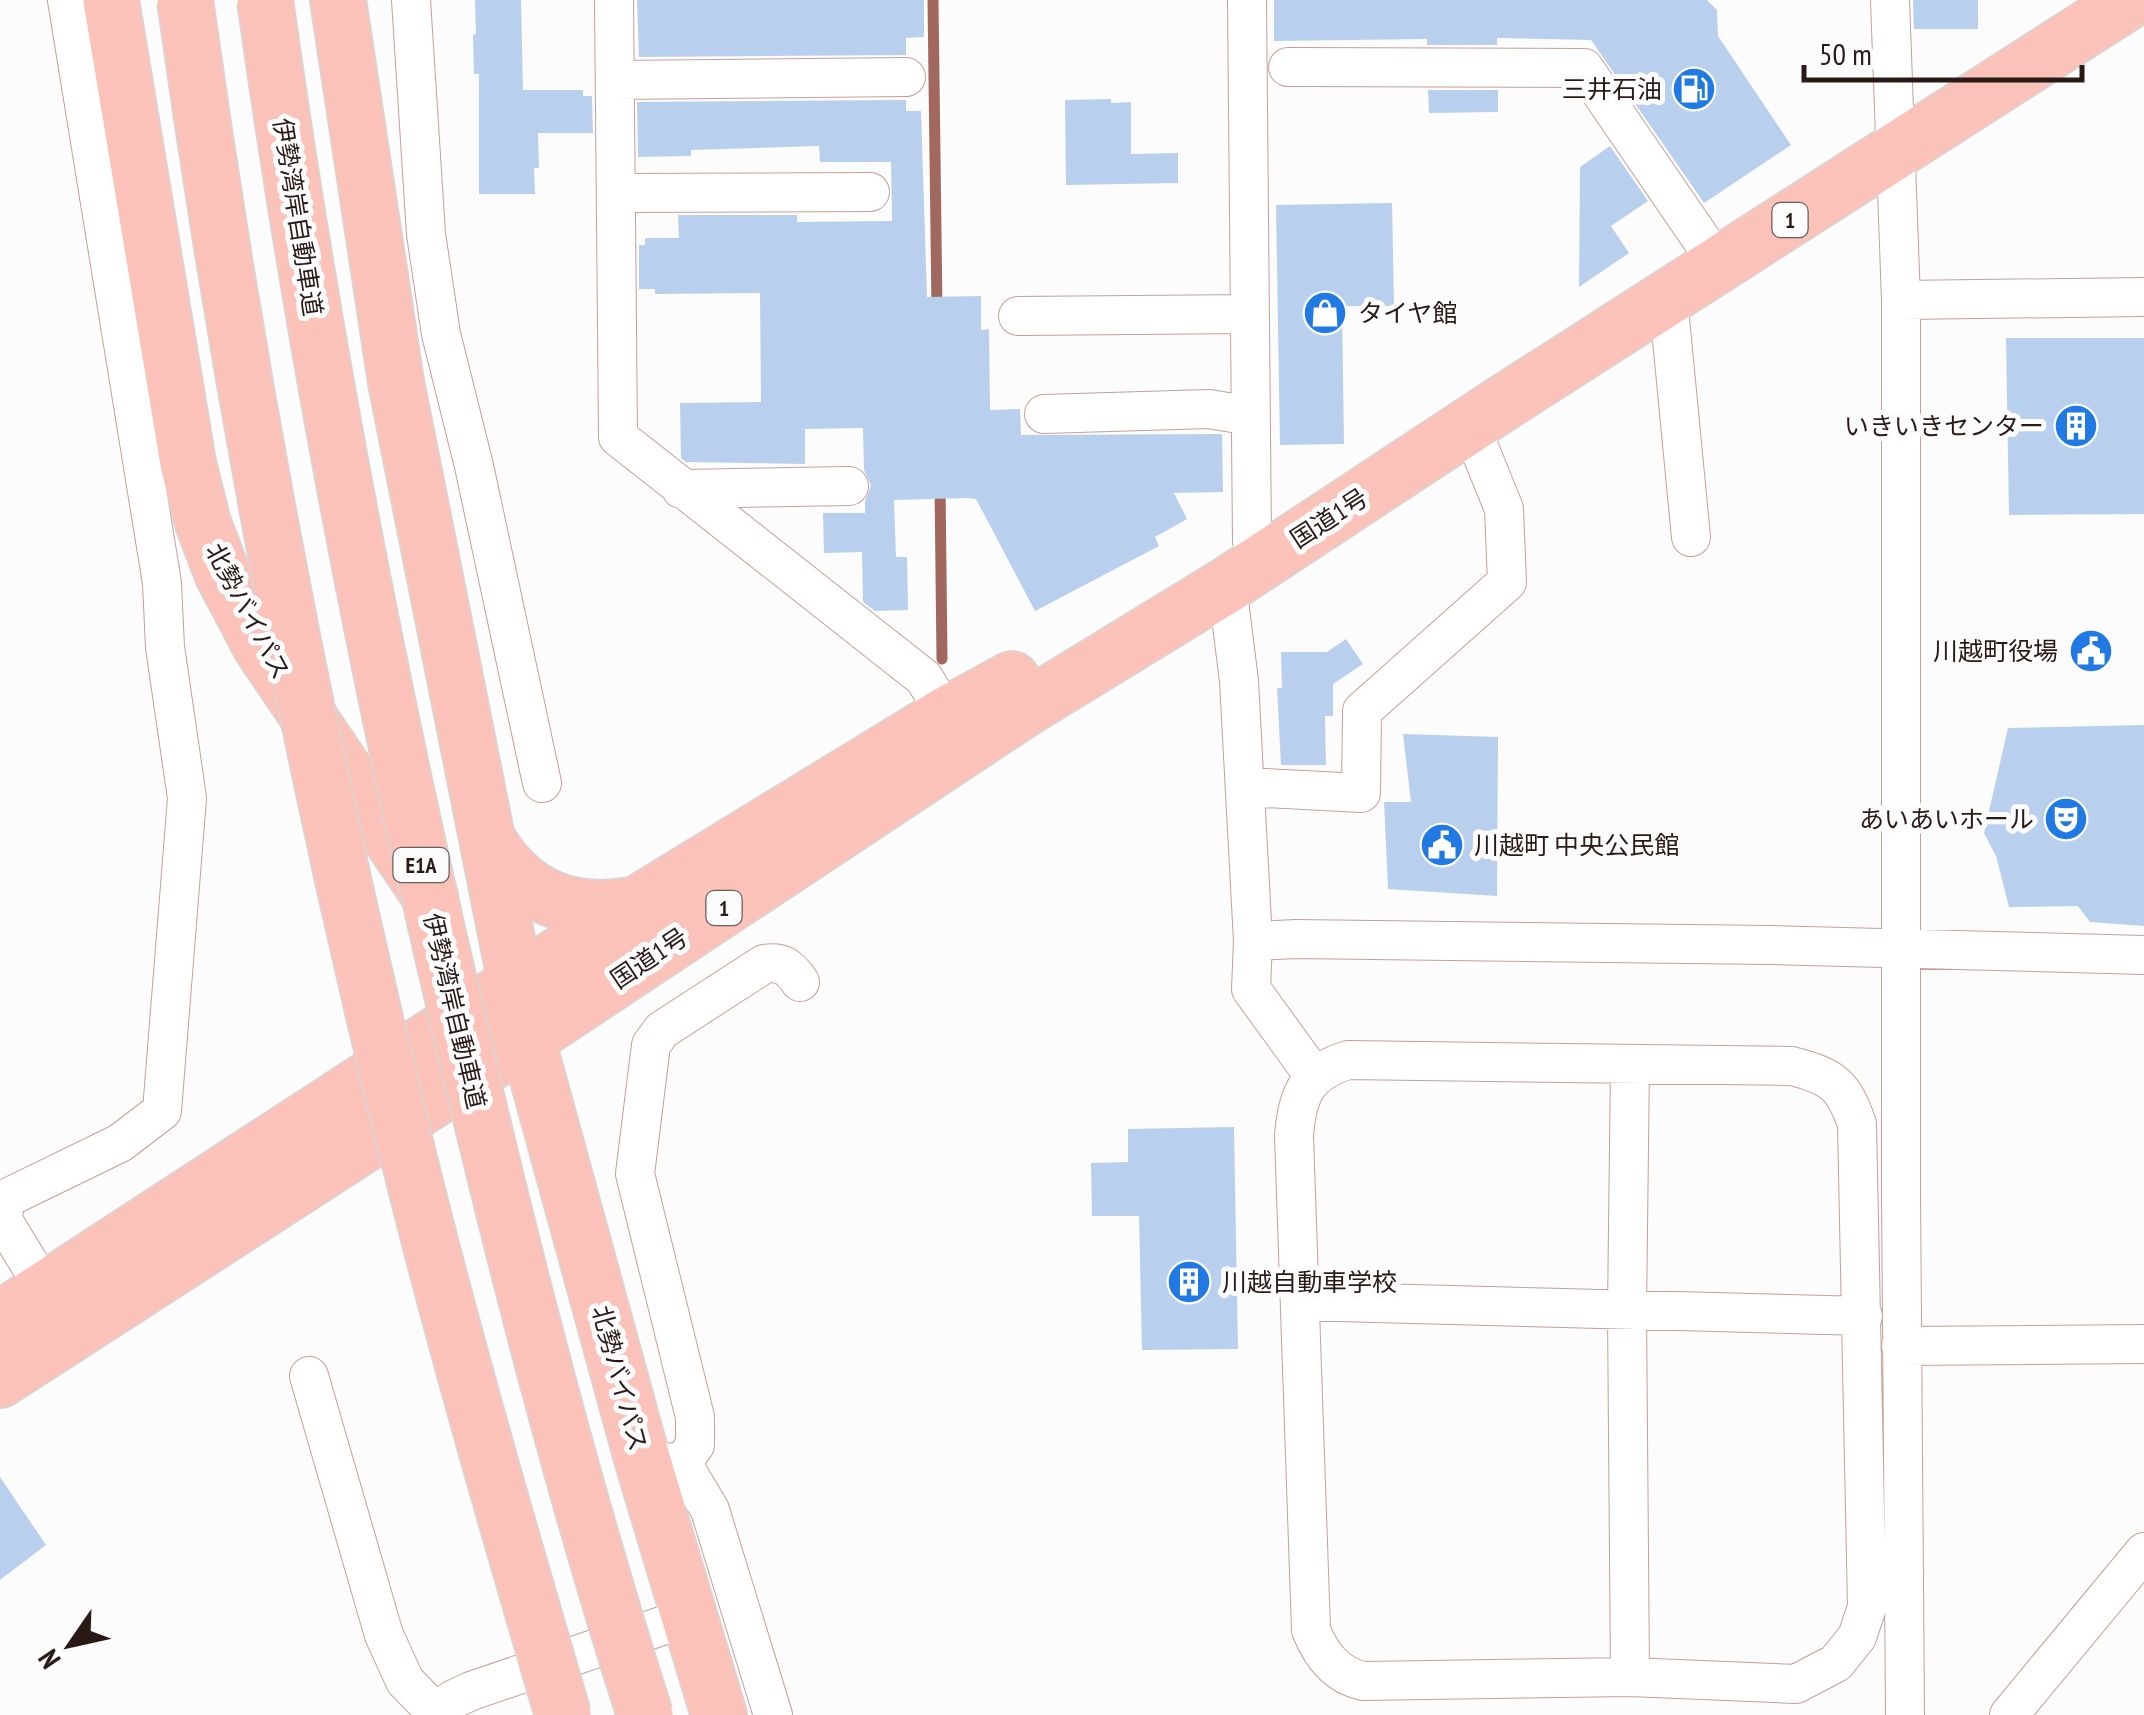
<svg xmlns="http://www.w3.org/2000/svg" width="2144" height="1715" font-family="'PT Sans Narrow','Noto Sans JP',sans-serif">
	<rect width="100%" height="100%" fill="#fcfcfc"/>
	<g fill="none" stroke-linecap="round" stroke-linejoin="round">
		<path stroke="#a0685f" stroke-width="11" d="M 933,0 L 937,311
			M 940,484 L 942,659"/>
	</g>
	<path fill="#b9cfee" d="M 475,0 L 521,0 L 523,90 L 583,90 L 583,96 L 592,96 L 593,133 L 538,133 L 539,168 L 534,168 L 535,194 L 479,194 L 479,74 L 474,74 L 473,35 L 476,34 Z
		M 637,0 L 924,0 L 924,37 L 906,38 L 906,55 L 639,57 Z
		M 1274,0 L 1707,0 L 1717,10 L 1718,36 L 1791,145 L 1704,203 L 1591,40 L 1497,38 L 1497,45 L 1427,45 L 1427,39 L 1274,41 Z
		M 1913,0 L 1978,0 L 1978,29 L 1914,29 Z
		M 1428,90 L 1498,90 L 1498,112 L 1429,113 Z
		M 1111,99 L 1111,103 L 1131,102 L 1131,154 L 1178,153 L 1178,183 L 1066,185 L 1065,100 Z
		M 906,100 L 906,111 L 921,111 L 927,297 L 981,296 L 981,330 L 989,329 L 990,410 L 1020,409 L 1021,435 L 1222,434 L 1223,492 L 1174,493 L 1187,519 L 1155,537 L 1159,546 L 1035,611 L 976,499 L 965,498 L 894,500 L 896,557 L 907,557 L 908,610 L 875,611 L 863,602 L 862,552 L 824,553 L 823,513 L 865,513 L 865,501 L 871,485 L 864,470 L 863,428 L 805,429 L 805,464 L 686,462 L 681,458 L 680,403 L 761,402 L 760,293 L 655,294 L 655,289 L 639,289 L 639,245 L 645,245 L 645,238 L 679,238 L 678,215 L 797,215 L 797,222 L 892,221 L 891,162 L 820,162 L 819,146 L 691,150 L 691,156 L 638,157 L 637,102 Z
		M 1610,146 L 1648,201 L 1611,226 L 1629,253 L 1579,287 L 1580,167 Z
		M 1392,203 L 1394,306 L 1342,306 L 1344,444 L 1280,445 L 1276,205 Z
		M 2006,338 L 2144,338 L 2144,514 L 2009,515 Z
		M 1346,639 L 1363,664 L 1333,684 L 1333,716 L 1325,716 L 1326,765 L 1281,765 L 1277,688 L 1282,688 L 1281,652 L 1327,652 Z
		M 2144,725 L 2144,926 L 2090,922 L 2078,906 L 2009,907 L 1996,856 L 1984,833 L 2008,728 Z
		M 1403,734 L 1498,737 L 1497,896 L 1388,889 L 1384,802 L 1411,802 Z
		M 1234,1127 L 1238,1349 L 1142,1350 L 1139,1216 L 1092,1216 L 1091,1163 L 1128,1162 L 1128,1129 Z
		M 0,1477 L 46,1545 L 0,1580 Z"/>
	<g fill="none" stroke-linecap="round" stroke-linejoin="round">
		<g stroke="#c79e98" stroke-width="40">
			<path id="minor" d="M 411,0 L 426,234 L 441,334 L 474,466 L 542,783
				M 614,0 L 618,437 L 924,678 L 946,715
				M 1247,0 L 1252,541
				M 1890,0 L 1901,300 L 1901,1192 L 1905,1715
				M 1288,67 L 1584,68 L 1719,265
				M 615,80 L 906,77
				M 616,193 L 870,192
				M 1668,298 L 1691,537
				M 1901,300 L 2144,297
				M 1018,316 L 1250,314
				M 1044,414 L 1209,409 L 1251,416
				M 681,489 L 849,486
				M 1227,585 L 1239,681 L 1253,941 L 1297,939 L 1770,945 L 2144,955
				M 1245,787 L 1361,793 L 1362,711 L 1507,582 L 1504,509 L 1470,425
				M 1253,941 L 1251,989 L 1314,1076
				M 1348,1060 L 1792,1066 C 1833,1077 1843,1084 1857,1124 L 1867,1607 L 1857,1637 L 1836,1663 L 1796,1684 L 1630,1677 L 1363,1681 C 1336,1675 1321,1655 1311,1630 L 1294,1136 C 1297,1095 1306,1073 1348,1060 Z
				M 45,1289 L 2,1219 L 7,1198 L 120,1143 L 162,1111 L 187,798 L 165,647 L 162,583 L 67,0
				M 1300,1301 L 1863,1316
				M 1901,1346 L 2144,1344
				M 309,1376 L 384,1635 L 405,1681 L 438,1715
				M 660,1462 L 682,1463 L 710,1510 L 773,1715
				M 682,1463 L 695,1445 L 695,1417 L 635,1174 L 651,1045 L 662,1030 L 764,964 C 782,961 790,967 800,982
				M 1630,1677 L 1627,1311 L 1630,1064
				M 442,1715 L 452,1700 L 471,1691 L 688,1617
				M 2009,1715 L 2144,1552"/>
		</g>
		<g stroke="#d8d6d5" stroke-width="58">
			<path id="highway" d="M 111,0 L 188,463 L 203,523 L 222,573 L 261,647 L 430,896
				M 338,0 L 396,382 L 527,1039 L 643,1462 L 719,1715
				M 488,840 C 522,898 573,917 637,904
				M 0,1319 L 637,904 L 946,715 L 1012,679
				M 0,1380 L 527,1039 L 1026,708 L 1227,585 L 1500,405 L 2131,0"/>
		</g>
		<use href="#minor" stroke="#fff" stroke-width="38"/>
		<use href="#highway" stroke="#fac2b9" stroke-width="55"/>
		<g stroke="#d8d6d5" stroke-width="58" stroke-linecap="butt">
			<path id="highway-bridge" d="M 185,0 C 240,396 316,791 414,1179 C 459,1359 511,1537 563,1715
				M 265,0 C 314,350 381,697 463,1041 C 516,1268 574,1494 645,1715"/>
		</g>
		<use href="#highway-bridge" stroke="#fac2b9" stroke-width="55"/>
	</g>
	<defs>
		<g id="fuel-disc" transform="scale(2.25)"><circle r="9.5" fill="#2179e3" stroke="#fcfcfc"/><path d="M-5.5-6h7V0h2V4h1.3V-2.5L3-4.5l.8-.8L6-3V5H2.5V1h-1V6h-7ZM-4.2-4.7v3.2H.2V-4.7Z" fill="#fff"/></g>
		<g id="shop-disc" transform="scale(2.25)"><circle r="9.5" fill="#2179e3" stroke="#fcfcfc"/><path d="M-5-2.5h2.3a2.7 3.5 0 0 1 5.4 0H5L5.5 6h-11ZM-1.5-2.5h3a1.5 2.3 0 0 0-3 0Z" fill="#fff"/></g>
		<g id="building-disc" transform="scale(2.25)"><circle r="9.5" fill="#2179e3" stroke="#fcfcfc"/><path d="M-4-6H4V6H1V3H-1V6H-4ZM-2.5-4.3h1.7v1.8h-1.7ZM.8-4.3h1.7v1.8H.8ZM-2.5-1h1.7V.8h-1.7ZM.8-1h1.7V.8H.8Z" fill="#fff"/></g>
		<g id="civic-disc" transform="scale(2.25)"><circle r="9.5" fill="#2179e3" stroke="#fcfcfc"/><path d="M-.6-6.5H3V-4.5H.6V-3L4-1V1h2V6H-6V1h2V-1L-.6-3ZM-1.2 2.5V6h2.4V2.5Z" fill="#fff"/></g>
		<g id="theatre-disc" transform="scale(2.25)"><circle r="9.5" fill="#2179e3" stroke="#fcfcfc"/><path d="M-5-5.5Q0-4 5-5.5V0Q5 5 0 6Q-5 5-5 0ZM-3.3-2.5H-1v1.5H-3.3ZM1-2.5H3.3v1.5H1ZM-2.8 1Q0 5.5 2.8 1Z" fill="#fff"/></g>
	</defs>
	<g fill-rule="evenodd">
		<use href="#fuel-disc" x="1694" y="89"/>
		<use href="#shop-disc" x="1325" y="313"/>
		<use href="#building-disc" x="2076" y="426"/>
		<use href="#civic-disc" x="2091" y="651"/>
		<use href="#theatre-disc" x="2066" y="819"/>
		<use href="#civic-disc" x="1442" y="845"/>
		<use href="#building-disc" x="1189" y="1282"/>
	</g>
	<g text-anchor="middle" stroke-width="10" stroke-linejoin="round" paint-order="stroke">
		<g fill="#fcfcfc" stroke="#685e5c" stroke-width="2.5">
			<rect x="1772.5" y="203" width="35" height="34" rx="8"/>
			<rect x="393.5" y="848" width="55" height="34" rx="8"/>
			<rect x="706.5" y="891" width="35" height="34" rx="8"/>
		</g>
		<g font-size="22" font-weight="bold" fill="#291a18">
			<text x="1790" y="228">1</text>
			<text x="421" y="873">E1A</text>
			<text x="724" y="916">1</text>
		</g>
		<g font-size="25" fill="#291a18" stroke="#fcfcfc" text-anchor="end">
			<text x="1662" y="98">三井石油</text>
			<text x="1358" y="322" text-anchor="start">タイヤ館</text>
			<text x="2044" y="435">いきいきセンター</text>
			<text x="2058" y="660">川越町役場</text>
			<text x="2034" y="828">あいあいホール</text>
			<text x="1474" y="854" text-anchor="start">川越町 中央公民館</text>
			<text x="1222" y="1291" text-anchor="start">川越自動車学校</text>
		</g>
		<g font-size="25" fill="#291a18" stroke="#fcfcfc">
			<text transform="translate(298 217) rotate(81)" y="9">伊勢湾岸自動車道</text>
			<text transform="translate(1329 518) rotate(-33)" y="9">国道1号</text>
			<text transform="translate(248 611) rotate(62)" y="9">北勢バイパス</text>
			<text transform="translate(649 958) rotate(-34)" y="9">国道1号</text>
			<text transform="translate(455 1011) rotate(77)" y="9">伊勢湾岸自動車道</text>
			<text transform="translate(620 1378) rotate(75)" y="9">北勢バイパス</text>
		</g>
	</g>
	<g transform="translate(70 1645) rotate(236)" stroke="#fcfcfc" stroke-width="8" paint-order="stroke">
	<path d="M0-8L18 38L0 25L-18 38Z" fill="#291a18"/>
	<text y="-15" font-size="28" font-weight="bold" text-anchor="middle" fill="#291a18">N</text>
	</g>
	<path d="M1804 65v15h278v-15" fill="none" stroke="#291a18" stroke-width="5"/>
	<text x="1819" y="65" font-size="30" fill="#291a18" stroke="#fcfcfc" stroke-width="8" paint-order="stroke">50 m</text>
</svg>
